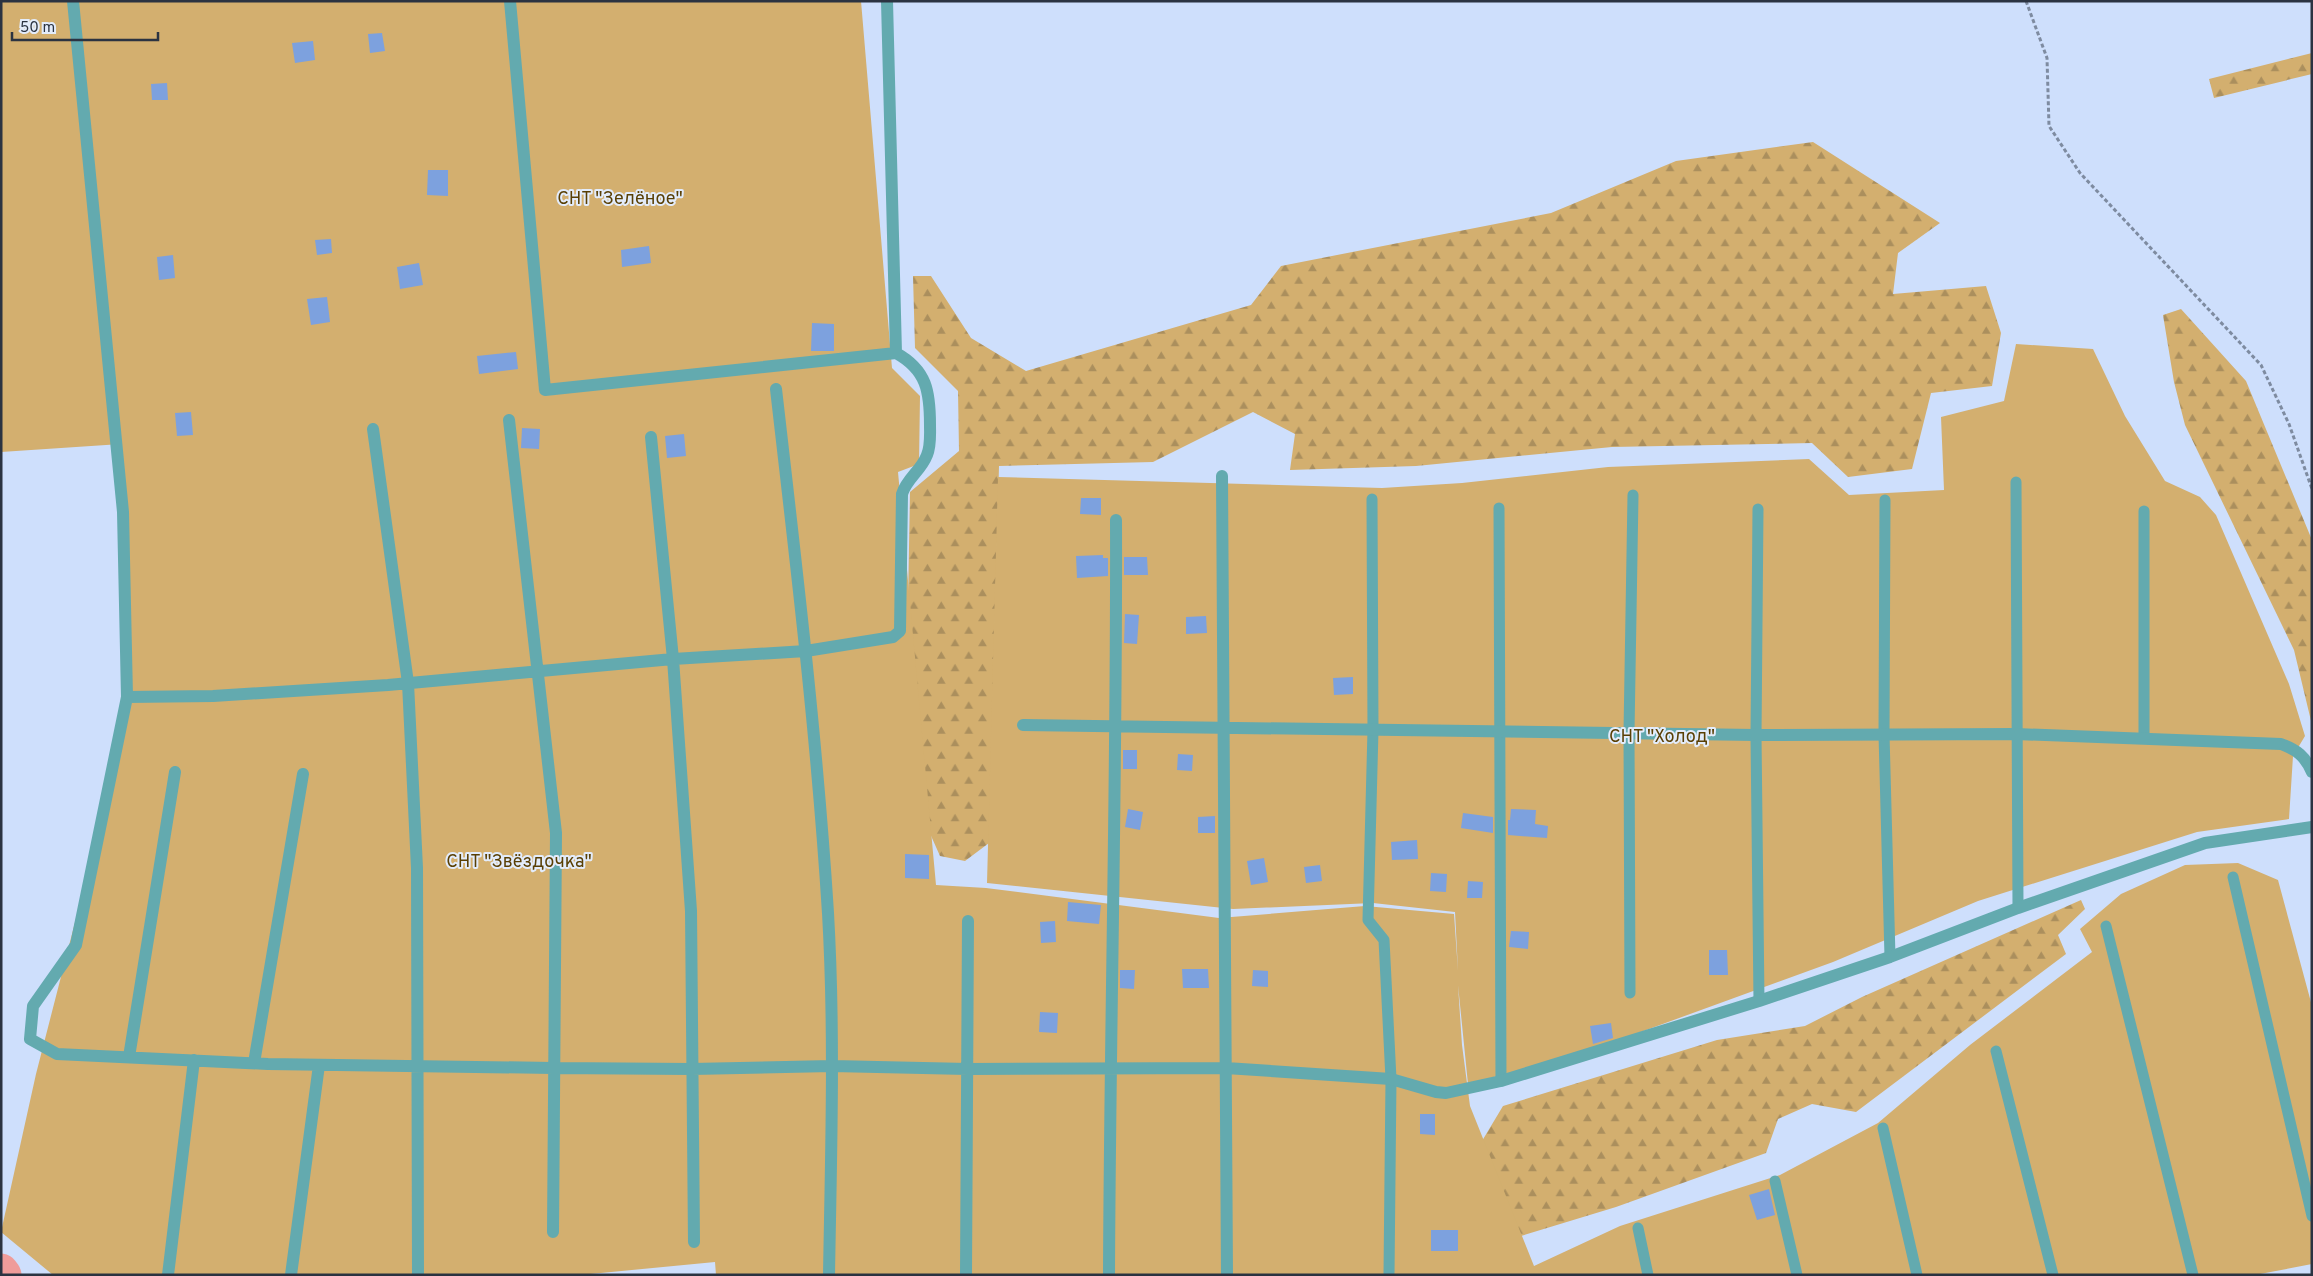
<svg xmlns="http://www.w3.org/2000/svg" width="2313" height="1276" font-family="Overpass,sans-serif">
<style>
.forest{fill:url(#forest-firs)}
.garden{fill:#d3af6f}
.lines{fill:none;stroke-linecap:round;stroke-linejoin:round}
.river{stroke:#ef9c9a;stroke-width:35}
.building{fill:#7da1de}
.path{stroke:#7e8ba0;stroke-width:3;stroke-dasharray:4 2.5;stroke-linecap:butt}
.service{stroke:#63aaaf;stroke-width:11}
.minor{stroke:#63aaaf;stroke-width:12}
.labels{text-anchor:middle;stroke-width:4;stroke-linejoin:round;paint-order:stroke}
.park-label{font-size:18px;fill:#593f04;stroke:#e3ecfb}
</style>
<defs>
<pattern id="forest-firs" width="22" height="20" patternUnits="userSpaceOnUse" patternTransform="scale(1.25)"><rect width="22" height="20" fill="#d3af6f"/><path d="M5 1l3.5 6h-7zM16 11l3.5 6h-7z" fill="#ab8f5d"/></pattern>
</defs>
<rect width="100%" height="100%" fill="#cedffc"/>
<!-- forest -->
<path class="forest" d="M2312,53v21l-98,24 -5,-19z
M1813,142l127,81 -42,30 -5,41 93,-8 15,47 -9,53 -61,7 -19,76 -64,8 -36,-34 -200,4 -196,19 -126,4 5,-36 -42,-22 -100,50 -154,4 -10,377 -24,18 -25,-5 -16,-36 -16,-217 2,-111 49,-41 -1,-60 -43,-43 -2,-72h18l40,62 55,33 225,-66 30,-39 270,-53 125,-52z
M2181,309l65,72 66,159v185l-18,-75 -109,-225 -11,-43 -11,-67z
M2081,900l4,9 -27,26 8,19 -210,158 -44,-8 -34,15 -12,34 -150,54 -95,29 -39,-95 21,-35 214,-66 88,-14 57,-29z"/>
<!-- garden -->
<path class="garden" d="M1,1h860l31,367 28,28 -1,68 -21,8 38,413 50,3 233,30 146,-12 89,8 4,57 -3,-59 -82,-9 -140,6 -246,-26 11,-406 384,11 80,-5 146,-16 201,-8 40,36 95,-5 -3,-73 63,-16 12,-57 77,5 32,67 40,65 35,16 16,18 73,169 16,52 -12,20 -4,63 -92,13 -219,69 -145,61 -250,91 -115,31 -10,-99 4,60 8,61 64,160 86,-40 160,-51 98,-52 92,-78 122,-93 -12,-23 41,-35 64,-29 53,-2 40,17 34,126v258l-57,11h-1539l-1,-13 -135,13h-527l-52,-43 35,-158 91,-354 -6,-276 -120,8z"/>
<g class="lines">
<!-- river -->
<path class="river" d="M1,1271l3,4"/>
</g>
<!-- building -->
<path class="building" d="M382,33l3,18 -15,2 -2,-19z
M313,41l2,19 -20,3 -3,-20z
M167,83l1,17h-16l-1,-16z
M428,170h20v26l-21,-1z
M331,239l1,14 -15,2 -2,-15z
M649,246l2,17 -29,4 -1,-17z
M173,255l2,23 -16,2 -2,-23z
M419,263l4,22 -23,4 -3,-22z
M327,297l3,25 -19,3 -4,-26z
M812,323l22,1v27h-23z
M516,352l2,17 -39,5 -2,-18z
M191,412l2,23 -16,1 -2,-23z
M522,428l18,1 -1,20 -18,-1z
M684,434l2,22 -19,2 -2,-22z
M1081,498h20v17l-21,-1z
M1103,555v3h5v18l-31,2 -1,-22z
M1124,557h23l1,18h-24z
M1125,614l14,1 -2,29 -13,-1z
M1206,616l1,17 -21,1v-17z
M1353,677v17l-19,1 -1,-17z
M1123,750h14v19h-14z
M1178,754l15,1 -1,16 -15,-1z
M1128,809l15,3 -3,18 -15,-3z
M1511,809l25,1 -1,14 13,2 -1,12 -39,-3v-15h2z
M1463,813l30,4v16l-32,-5z
M1215,816v17h-17v-16z
M1417,840l1,19 -26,1 -1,-18z
M905,854l24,1v24l-24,-1z
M1264,858l4,24 -17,3 -4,-24z
M1320,865l2,16 -16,2 -2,-16z
M1431,873l16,1 -1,18 -16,-1z
M1468,881l15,1 -1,16h-15z
M1068,902l33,3 -2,19 -32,-3z
M1055,921l1,21 -15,1 -1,-21z
M1511,931l18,1 -1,17 -19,-2z
M1709,950h18l1,25h-19z
M1182,969h26l1,19h-26z
M1120,970h15l-1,19 -14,-1z
M1253,970l15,1v16l-16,-1z
M1040,1012l18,1 -1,20 -18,-1z
M1611,1023l2,15 -20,6 -3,-18z
M1420,1114h15v21l-15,-1z
M1769,1189l6,26 -18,5 -8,-25z
M1431,1230h27v21h-27z"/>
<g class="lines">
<!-- path -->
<path class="path" d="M2026,1l21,57 2,68 31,47 181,192 28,59 23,65"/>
<!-- service -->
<path class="service" d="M2016,482l2,426
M1372,499l1,231 -5,190 16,20 7,139 -2,196
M1885,500l-1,234 6,223
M1499,508l2,573
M1758,509l-2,226 3,266
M2144,737v-226
M2233,877l79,339
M2106,926l87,349
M1630,993l-1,-261 4,-237
M1996,1051l57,224
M1883,1128l34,147
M1775,1181l22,94
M1638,1228l10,47"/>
<!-- minor -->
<path class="minor" d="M73,1l50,511 4,185 -51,248 -43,61 -3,33 27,15 211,10 285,4 139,1 140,-3 136,3 258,-1 165,11 45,13 10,1 55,-12 258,-80 131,-44 128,-49 187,-65 107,-16
M510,1l35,389 351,-37
M776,389c20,174 41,349 52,524 7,121 3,241 1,362
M509,420l47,413 -3,399
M373,429l35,254 9,185 1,407
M651,437l22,222 18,252 3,331
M1222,476l5,799
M127,697l86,-1 175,-11 285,-26 133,-8 87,-14 7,-6 2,-137c5,-16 19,-23 25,-39 4,-9 3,-21 3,-30 0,-33 -3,-55 -34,-72l-9,-352
M1023,725l733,10 260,-1 265,10c16,6 24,12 31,28
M129,1057l46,-285
M254,1063l49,-289
M168,1275l26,-215
M291,1275l28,-210
M966,1275l2,-354
M1109,1275c1,-252 8,-503 7,-755"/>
</g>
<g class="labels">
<!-- park labels -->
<g class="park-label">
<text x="620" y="204">СНТ "Зелёное"</text>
<text x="1662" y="742">СНТ "Холод"</text>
<text x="519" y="867">СНТ "Звёздочка"</text>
</g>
</g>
<!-- border -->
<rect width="2313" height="1276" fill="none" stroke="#2b3341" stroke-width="5"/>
<!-- scale -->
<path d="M12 32v8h146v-8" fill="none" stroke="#2b3341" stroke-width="2.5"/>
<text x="20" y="32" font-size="15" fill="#2b3341" stroke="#e3ecfb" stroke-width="4" paint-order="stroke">50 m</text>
</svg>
